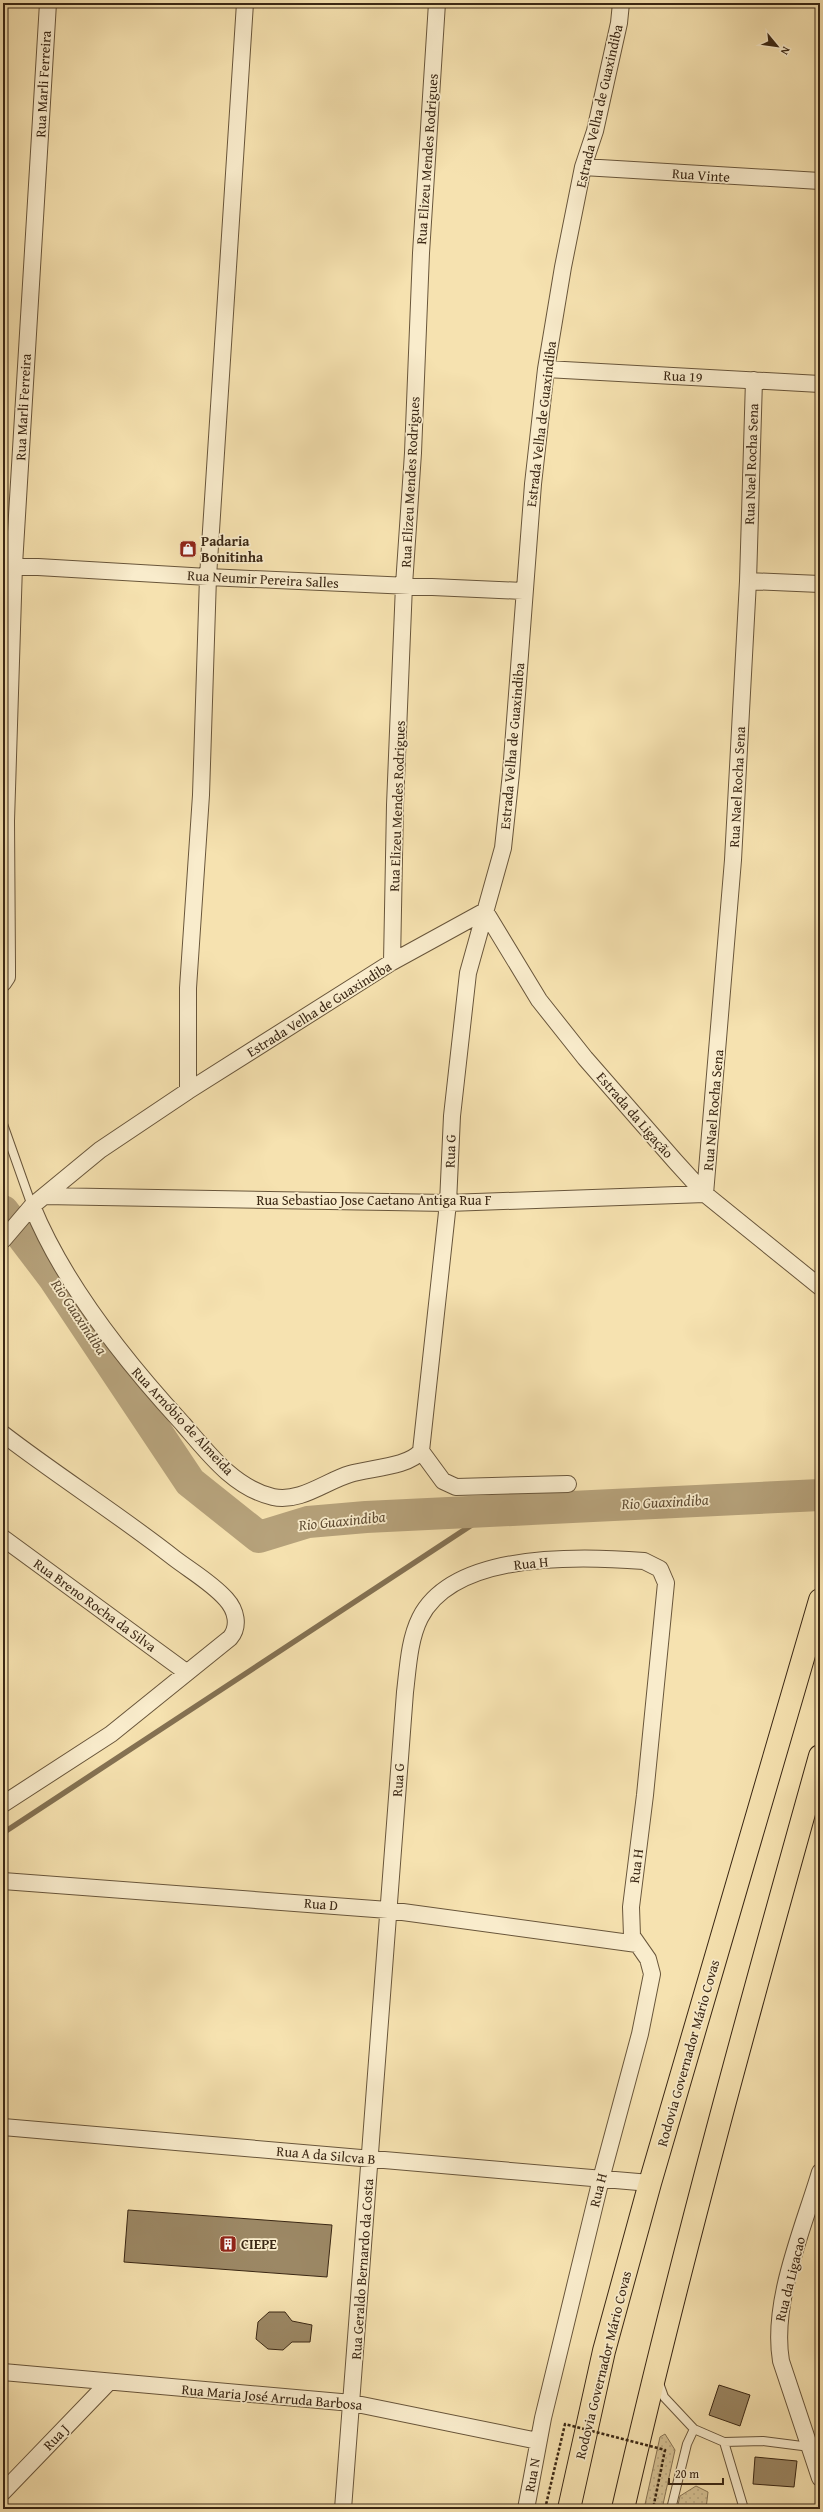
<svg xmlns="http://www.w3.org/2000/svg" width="823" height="2512" font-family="'Gentium Book Plus',serif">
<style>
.grass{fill:url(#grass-dots);stroke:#887454}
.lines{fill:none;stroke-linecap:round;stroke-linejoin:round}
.stream{stroke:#847152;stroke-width:5.5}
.river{stroke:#b6a27b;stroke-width:32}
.building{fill:#9c8865;stroke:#3a2714}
.lane-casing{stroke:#69563b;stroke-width:10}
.street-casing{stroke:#69563b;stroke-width:18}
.highway-casing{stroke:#3a2714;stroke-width:24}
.lane{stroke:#f9eccc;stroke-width:8}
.street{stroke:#f9eccc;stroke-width:16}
.highway{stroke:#f6e2b0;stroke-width:22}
.path-bridge{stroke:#3a2714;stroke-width:2.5;stroke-dasharray:3 2;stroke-linecap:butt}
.labels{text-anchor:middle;stroke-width:3.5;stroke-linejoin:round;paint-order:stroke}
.street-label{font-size:14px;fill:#3a2714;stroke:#f9eccc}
.poi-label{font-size:14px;font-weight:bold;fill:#3a2714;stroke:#f9eccc;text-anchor:start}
.water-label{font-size:15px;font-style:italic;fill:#5f4c33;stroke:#f9eccc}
</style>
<defs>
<pattern id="grass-dots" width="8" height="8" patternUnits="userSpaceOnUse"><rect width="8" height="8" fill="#d6c295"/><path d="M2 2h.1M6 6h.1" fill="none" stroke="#b8a780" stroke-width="1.8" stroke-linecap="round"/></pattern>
</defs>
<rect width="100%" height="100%" fill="#f6e2b0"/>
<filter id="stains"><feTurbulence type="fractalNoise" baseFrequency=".005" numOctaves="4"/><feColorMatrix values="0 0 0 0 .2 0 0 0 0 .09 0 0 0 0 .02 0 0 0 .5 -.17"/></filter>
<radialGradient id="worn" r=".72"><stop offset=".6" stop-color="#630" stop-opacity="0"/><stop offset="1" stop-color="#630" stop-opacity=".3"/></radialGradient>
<!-- grass -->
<path class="grass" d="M665,2434l10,16 -13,59h-18l16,-72z
M696,2486l12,6 -2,17h-29l3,-13z"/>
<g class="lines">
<!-- stream -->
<path class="stream" d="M3,1833l490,-322"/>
<!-- river -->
<path class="river" d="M3,1211l51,67 136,204 69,55 49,-15 58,-5 454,-22"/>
</g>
<!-- building -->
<path class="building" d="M128,2210l204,15 -5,52 -203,-15z
M269,2312h16l7,9 20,4 -2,17h-18l-9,8 -15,-1 -12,-10 2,-17z
M719,2385l31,10 -10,31 -31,-11z
M755,2457l42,4 -3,26 -41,-3z"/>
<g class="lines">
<defs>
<path id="lane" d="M3,1124l29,82
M659,2383l5,14 30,32 30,13 20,67
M724,2442l39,-1 47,6
M671,2509l16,-65 7,-15"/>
<path id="street" d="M583,167l237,14
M546,369l274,15
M4,565l204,12 315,14
M748,581l72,3
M485,911l54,89 46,58 90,103 30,33 115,93
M392,962l3,-157 9,-220 9,-132 8,-200 16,-250
M3,983l4,-6v-11l-1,-145 8,-256 34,-562
M188,1091v-103l13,-193 7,-218 37,-574
M705,1194l28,-334 15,-279 6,-201
M44,1196l404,7 257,-9
M32,1206c32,79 94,156 151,218 25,29 51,64 90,73 27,6 53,-16 77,-23 19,-6 59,-7 71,-23l27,-248 4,-87 16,-143 35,-125 8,-75 22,-289 13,-115 17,-102 20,-100 12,-36 24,-108 2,-20
M3,1240l29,-34 68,-56 88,-59 204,-129 93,-51
M3,1434c56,43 115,80 171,124 17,13 38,25 52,41 10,11 14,27 4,39l-119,96 -108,70
M421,1451l22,30 13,6 112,-3
M3,1538l183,134
M3,1881l385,29 249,34
M3,2127l647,56
M820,2172c-17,57 -49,130 -39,189l39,117
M3,2372l349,31 186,38
M3,2492l106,-110
M343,2509l62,-817c3,-24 4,-52 15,-74 34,-67 161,-62 224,-57l16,8 6,14 -21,212 -14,112 1,29 16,23 4,15 -12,60 -39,145 -58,239 -17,91"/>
<path id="highway" d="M569,2509l35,-158 46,-168 170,-583
M623,2509c58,-253 127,-503 197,-753"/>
</defs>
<!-- lane casing -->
<use href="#lane" class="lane-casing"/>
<!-- street casing -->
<use href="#street" class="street-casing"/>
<!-- highway casing -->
<use href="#highway" class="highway-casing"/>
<!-- lane -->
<use href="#lane" class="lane"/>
<!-- street -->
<use href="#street" class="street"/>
<!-- highway -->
<use href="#highway" class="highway"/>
<!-- path-bridge -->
<path class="path-bridge" d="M545,2509l20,-85 100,26 -12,59"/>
</g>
<!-- icons -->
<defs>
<symbol id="shop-square" viewBox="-11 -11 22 22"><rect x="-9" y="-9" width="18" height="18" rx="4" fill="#8f2418" stroke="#f9eccc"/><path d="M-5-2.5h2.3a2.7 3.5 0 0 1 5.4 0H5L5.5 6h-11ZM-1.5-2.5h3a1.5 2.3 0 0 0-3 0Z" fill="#fff"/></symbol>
<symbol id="building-square" viewBox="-11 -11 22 22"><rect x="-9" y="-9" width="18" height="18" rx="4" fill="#8f2418" stroke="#f9eccc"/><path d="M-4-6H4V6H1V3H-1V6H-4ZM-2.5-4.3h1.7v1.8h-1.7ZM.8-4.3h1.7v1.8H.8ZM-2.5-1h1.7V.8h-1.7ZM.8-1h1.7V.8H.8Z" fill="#fff"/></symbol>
</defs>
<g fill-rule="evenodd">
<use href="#shop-square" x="178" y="539" width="20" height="20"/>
<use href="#building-square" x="218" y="2234" width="20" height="20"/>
</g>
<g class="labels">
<!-- street labels -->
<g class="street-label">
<text transform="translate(43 84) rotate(-87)" y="5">Rua Marli Ferreira</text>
<text transform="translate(599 106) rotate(-77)" y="5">Estrada Velha de Guaxindiba</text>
<text transform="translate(427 159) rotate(-86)" y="5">Rua Elizeu Mendes Rodrigues</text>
<text transform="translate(701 175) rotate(4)" y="5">Rua Vinte</text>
<text transform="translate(683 376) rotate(3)" y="5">Rua 19</text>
<text transform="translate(23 407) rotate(-87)" y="5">Rua Marli Ferreira</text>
<text transform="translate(541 424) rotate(-83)" y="5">Estrada Velha de Guaxindiba</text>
<text transform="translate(751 464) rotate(-88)" y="5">Rua Nael Rocha Sena</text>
<text transform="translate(410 482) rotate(-87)" y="5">Rua Elizeu Mendes Rodrigues</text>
<text transform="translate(263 579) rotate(3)" y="5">Rua Neumir Pereira Salles</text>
<text transform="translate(512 746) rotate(-85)" y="5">Estrada Velha de Guaxindiba</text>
<text transform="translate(737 787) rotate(-87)" y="5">Rua Nael Rocha Sena</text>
<text transform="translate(397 806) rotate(-88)" y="5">Rua Elizeu Mendes Rodrigues</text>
<text transform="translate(319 1009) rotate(-32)" y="5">Estrada Velha de Guaxindiba</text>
<text transform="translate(713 1110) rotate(-85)" y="5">Rua Nael Rocha Sena</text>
<text transform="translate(635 1115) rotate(49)" y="5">Estrada da Ligação</text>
<text transform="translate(450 1151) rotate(-88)" y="5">Rua G</text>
<text x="374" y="1205">Rua Sebastiao Jose Caetano Antiga Rua F</text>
<text transform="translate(183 1421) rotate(47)" y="5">Rua Arnóbio de Almeida</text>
<text transform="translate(531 1563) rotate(-6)" y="5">Rua H</text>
<text transform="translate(95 1605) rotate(36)" y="5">Rua Breno Rocha da Silva</text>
<text transform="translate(398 1780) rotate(-86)" y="5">Rua G</text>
<text transform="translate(636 1866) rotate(-83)" y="5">Rua H</text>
<text transform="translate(321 1904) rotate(5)" y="5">Rua D</text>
<text transform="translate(688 2053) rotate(-74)" y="5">Rodovia Governador Mário Covas</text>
<text transform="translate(326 2155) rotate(5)" y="5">Rua A da Silcva B</text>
<text transform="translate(598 2190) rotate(-76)" y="5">Rua H</text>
<text transform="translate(362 2269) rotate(-86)" y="5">Rua Geraldo Bernardo da Costa</text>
<text transform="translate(790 2279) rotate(-76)" y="5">Rua da Ligacao</text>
<text transform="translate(603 2365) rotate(-76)" y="5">Rodovia Governador Mário Covas</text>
<text transform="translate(272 2397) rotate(5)" y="5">Rua Maria José Arruda Barbosa</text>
<text transform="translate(56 2437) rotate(-46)" y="5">Rua J</text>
<text transform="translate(532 2475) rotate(-80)" y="5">Rua N</text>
</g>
<!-- poi labels -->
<g class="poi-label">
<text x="201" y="546">Padaria<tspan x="201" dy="16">Bonitinha</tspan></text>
<text x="241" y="2249">CIEPE</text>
</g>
<!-- water labels -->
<g class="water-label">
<text transform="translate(79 1317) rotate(56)" y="5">Rio Guaxindiba</text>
<text transform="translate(665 1502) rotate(-3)" y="5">Rio Guaxindiba</text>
<text transform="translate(342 1521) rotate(-6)" y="5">Rio Guaxindiba</text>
</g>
</g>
<!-- margin -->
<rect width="823" height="2512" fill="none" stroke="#f6e2b0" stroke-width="16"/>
<rect x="4" y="4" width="815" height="2504" fill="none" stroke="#3a2714" stroke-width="2"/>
<rect x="8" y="8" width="807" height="2496" fill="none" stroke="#3a2714"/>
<!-- north arrow -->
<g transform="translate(777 46) rotate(119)" stroke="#f9eccc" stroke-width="3" paint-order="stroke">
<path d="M0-3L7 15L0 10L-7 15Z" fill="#3a2714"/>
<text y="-6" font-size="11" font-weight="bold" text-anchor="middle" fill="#3a2714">N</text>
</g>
<!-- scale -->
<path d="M669 2478v6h54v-6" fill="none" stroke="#3a2714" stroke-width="2"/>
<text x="675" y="2478" font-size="12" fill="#3a2714" stroke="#f9eccc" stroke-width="3" paint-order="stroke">20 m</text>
<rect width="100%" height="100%" filter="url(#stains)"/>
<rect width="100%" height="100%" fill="url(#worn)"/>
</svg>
